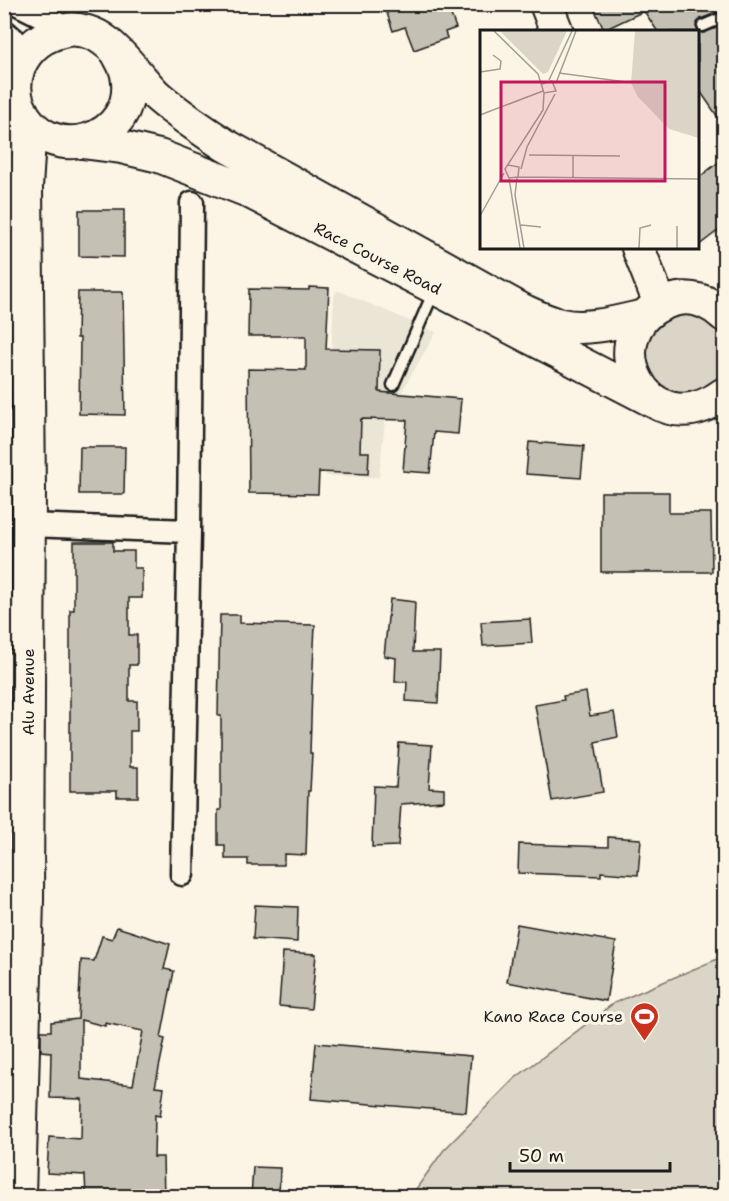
<svg xmlns="http://www.w3.org/2000/svg" width="729" height="1201" font-family="'Shantell Sans',sans-serif">
<style>
.built{fill:#ebe5d6}
.green{fill:#dbd5c8;stroke:#7c7872;stroke-width:1.5}
.building{fill:#c4c0b3;stroke:#1c1c1c;stroke-width:1.5;fill-rule:evenodd}
.lines{fill:none;stroke-linecap:round;stroke-linejoin:round}
.lane-casing{stroke:#1c1c1c;stroke-width:15}
.street-casing{stroke:#1c1c1c;stroke-width:27}
.secondary-casing{stroke:#1c1c1c;stroke-width:36}
.lane{stroke:#fcf5e5;stroke-width:10}
.street{stroke:#fcf5e5;stroke-width:22}
.secondary{stroke:#fcf5e5;stroke-width:32}
.labels{text-anchor:middle;stroke-width:6;stroke-linejoin:round;paint-order:stroke}
.street-label{font-size:16px;fill:#1c1c1c;stroke:#fcf5e5}
.poi-label{font-size:16px;fill:#1c1c1c;stroke:#fcf5e5;text-anchor:end}
.inset-road{fill:none;stroke:#a29e95;stroke-width:1.5}
.view{fill:#c2185b;fill-opacity:0.15;stroke:#c2185b;stroke-width:3}
.inset-edge{fill:none;stroke:#1c1c1c;stroke-width:3}
</style>
<rect width="100%" height="100%" fill="#fcf5e5"/>
<filter id="ink" filterUnits="userSpaceOnUse"><feTurbulence type="fractalNoise" baseFrequency=".0167" numOctaves="2"/><feDisplacementMap in="SourceGraphic" scale="12" xChannelSelector="R" yChannelSelector="G"/><feConvolveMatrix kernelMatrix="1 2 1 2 8 2 1 2 1" color-interpolation-filters="sRGB"/></filter>
<g filter="url(#ink)">
<!-- built -->
<path class="built" d="M337,290l99,42 -51,89 -6,56 -54,-1 9,-179z"/>
<!-- green -->
<path class="green" d="M680,311l21,3 17,12 6,14v29l-7,15 -38,14 -19,-8 -19,-36c8,-28 13,-33 39,-43z
M722,957l2,1v238h-313l32,-45 71,-72 100,-76z"/>
<!-- building -->
<path class="building" d="M384,4h63l9,24 -11,4 2,6 -33,12 -9,-23 -12,4z
M592,4h132v6l-24,9 -4,7 2,6 5,1 21,-8v101l-26,-38v-56h-40l-14,-21 -40,19z
M724,158v68l-26,20v-68z
M79,210h45v47l-45,-1z
M309,287l20,1 -3,61 54,1 -1,42 82,7 -3,35 -24,-2 -4,41 -27,-2 4,-51 -46,-1 -1,33h9l-1,22 -49,-2 -1,22 -69,-1 -1,-124 58,1v-34h-58l1,-47 60,1z
M78,292h45l2,123 -46,-1 1,-76h-3z
M529,442l55,4 -3,32 -55,-4z
M80,447h45l-1,47h-45z
M601,492h68v21h42l1,59h-111z
M74,542h39v9h21v17h8v30h-13v37h8v30h-8v36h8v30h-7v36h8v30h-21v-6h-47v-181h4z
M390,599l25,3 -2,50h27l-2,51 -32,-2 1,-19h-12l1,-24 -12,-2z
M220,615h20v8l75,2 -3,63 -2,65h2l-2,38h-2l-2,64 -22,-1v11h-36v-6h-23v-14h-7v-35h3v-94h-3z
M530,619l2,24 -49,3 -2,-24z
M586,692l4,24 24,-4 4,25 -23,5 8,50 -51,9 -17,-96 29,-5 -1,-4z
M399,743l33,2 -3,43 15,1v12l-43,3 -3,42 -26,1 2,-61 22,1z
M608,837l33,2 -3,36 -37,-3v4l-83,-3 1,-29 89,3z
M255,905l43,2 -1,35 -44,-3z
M517,924l99,18 -10,59 -99,-19z
M117,927l53,17 -6,25 10,2 -13,67 4,1 -10,48 9,1 -4,28 -5,-1 -1,42h9l1,40h-78l-1,-22 -38,-2 2,-36 32,2 1,-40 -32,-1 1,-46 -10,-1v-20h10v-9l27,-3 3,-59 13,1 8,-25 10,3zM81,1020l24,6v-3l38,8 -10,54 -52,-6z
M283,952l33,2 -5,55 -32,-3z
M316,1043l155,13 -5,56 -155,-13z
M253,1167l27,1 -1,29h-28z"/>
<g class="lines">
<defs>
<path id="lane" d="M703,26l21,-9
M393,385l41,-94"/>
<path id="street" d="M18,4l52,26
M4,31l23,20
M29,525l160,6
M182,874l7,-343 3,-328"/>
<path id="secondary" d="M546,4l11,28
M118,54c3,6 8,14 9,21 13,66 -81,96 -108,31 -5,-12 -5,-27 0,-39 9,-22 26,-33 48,-37 12,-2 28,3 38,11 19,14 33,36 50,53 21,19 46,35 70,51l297,165c13,6 25,12 39,15 26,6 57,-3 83,-9
M82,142l39,5 38,9 87,34 415,215
M638,248l22,56
M724,315c-15,-14 -34,-21 -54,-14 -81,27 -26,152 54,93
M19,1196l8,-296 2,-410 -3,-303 4,-62"/>
</defs>
<!-- lane casing -->
<use href="#lane" class="lane-casing"/>
<!-- street casing -->
<use href="#street" class="street-casing"/>
<!-- secondary casing -->
<use href="#secondary" class="secondary-casing"/>
<!-- lane -->
<use href="#lane" class="lane"/>
<!-- street -->
<use href="#street" class="street"/>
<!-- secondary -->
<use href="#secondary" class="secondary"/>
</g>
</g>
<!-- icons -->
<defs>
<symbol id="stadium-pin" viewBox="-11 -11 22 30"><path d="M0 17L-7.5 6A9.5 9.5 0 1 1 7.5 6Z" fill="#c8321e" stroke="#fcf5e5"/><path d="M0-5a6.5 5 0 1 0 0 10a6.5 5 0 1 0 0-10ZM-3.5-1.8h7v3.6h-7Z" fill="#fff"/></symbol>
</defs>
<g fill-rule="evenodd">
<use href="#stadium-pin" x="628" y="1000" width="33" height="45"/>
</g>
<g class="labels">
<!-- street labels -->
<g class="street-label">
<text transform="translate(378 258) rotate(27)" y="6">Race Course Road</text>
<text transform="translate(28 692) rotate(-90)" y="6">Alu Avenue</text>
</g>
<!-- poi labels -->
<g class="poi-label">
<text x="623" y="1022">Kano Race Course</text>
</g>
</g>
<!-- overview -->
<g transform="translate(480 30)">
<rect width="219" height="219" fill="#fcf5e5"/>
<path d="M20,1h67l-19,41 -5,2zM155,1h64v107l-30,-9 -31,-32 -7,-14z" fill="#dbd5c8"/>
<path class="inset-road" d="M14,1l44,43 6,19 12,-2 -4,-10 -10,3M0,42l20,-3 1,-8 -8,-6M79,43l67,9M69,50l23,-49M76,53l20,-52M0,85l63,-24M49,125l91,1M28,135l11,2 -1,10 -9,1 -4,-9 38,-59 1,-17M41,139l6,-22 28,-53M38,147l181,2M93,147v-22M29,148l11,70M37,148l-2,17 9,53M0,186l24,-43M41,195l20,2M197,196v22M159,218l1,-20 11,-3"/>
<path class="view" d="M21,52h164v99h-164z"/>
<rect width="219" height="219" class="inset-edge"/>
</g>
<!-- margin -->
<rect width="729" height="1201" fill="none" stroke="#fcf5e5" stroke-width="24"/>
<rect x="12" y="12" width="705" height="1177" fill="none" stroke="#1c1c1c" stroke-width="2" filter="url(#ink)"/>
<!-- scale -->
<path d="M510 1162v9h160v-9" fill="none" stroke="#1c1c1c" stroke-width="3"/>
<text x="519" y="1162" font-size="18" fill="#1c1c1c" stroke="#fcf5e5" stroke-width="4.5" paint-order="stroke">50 m</text>
</svg>
